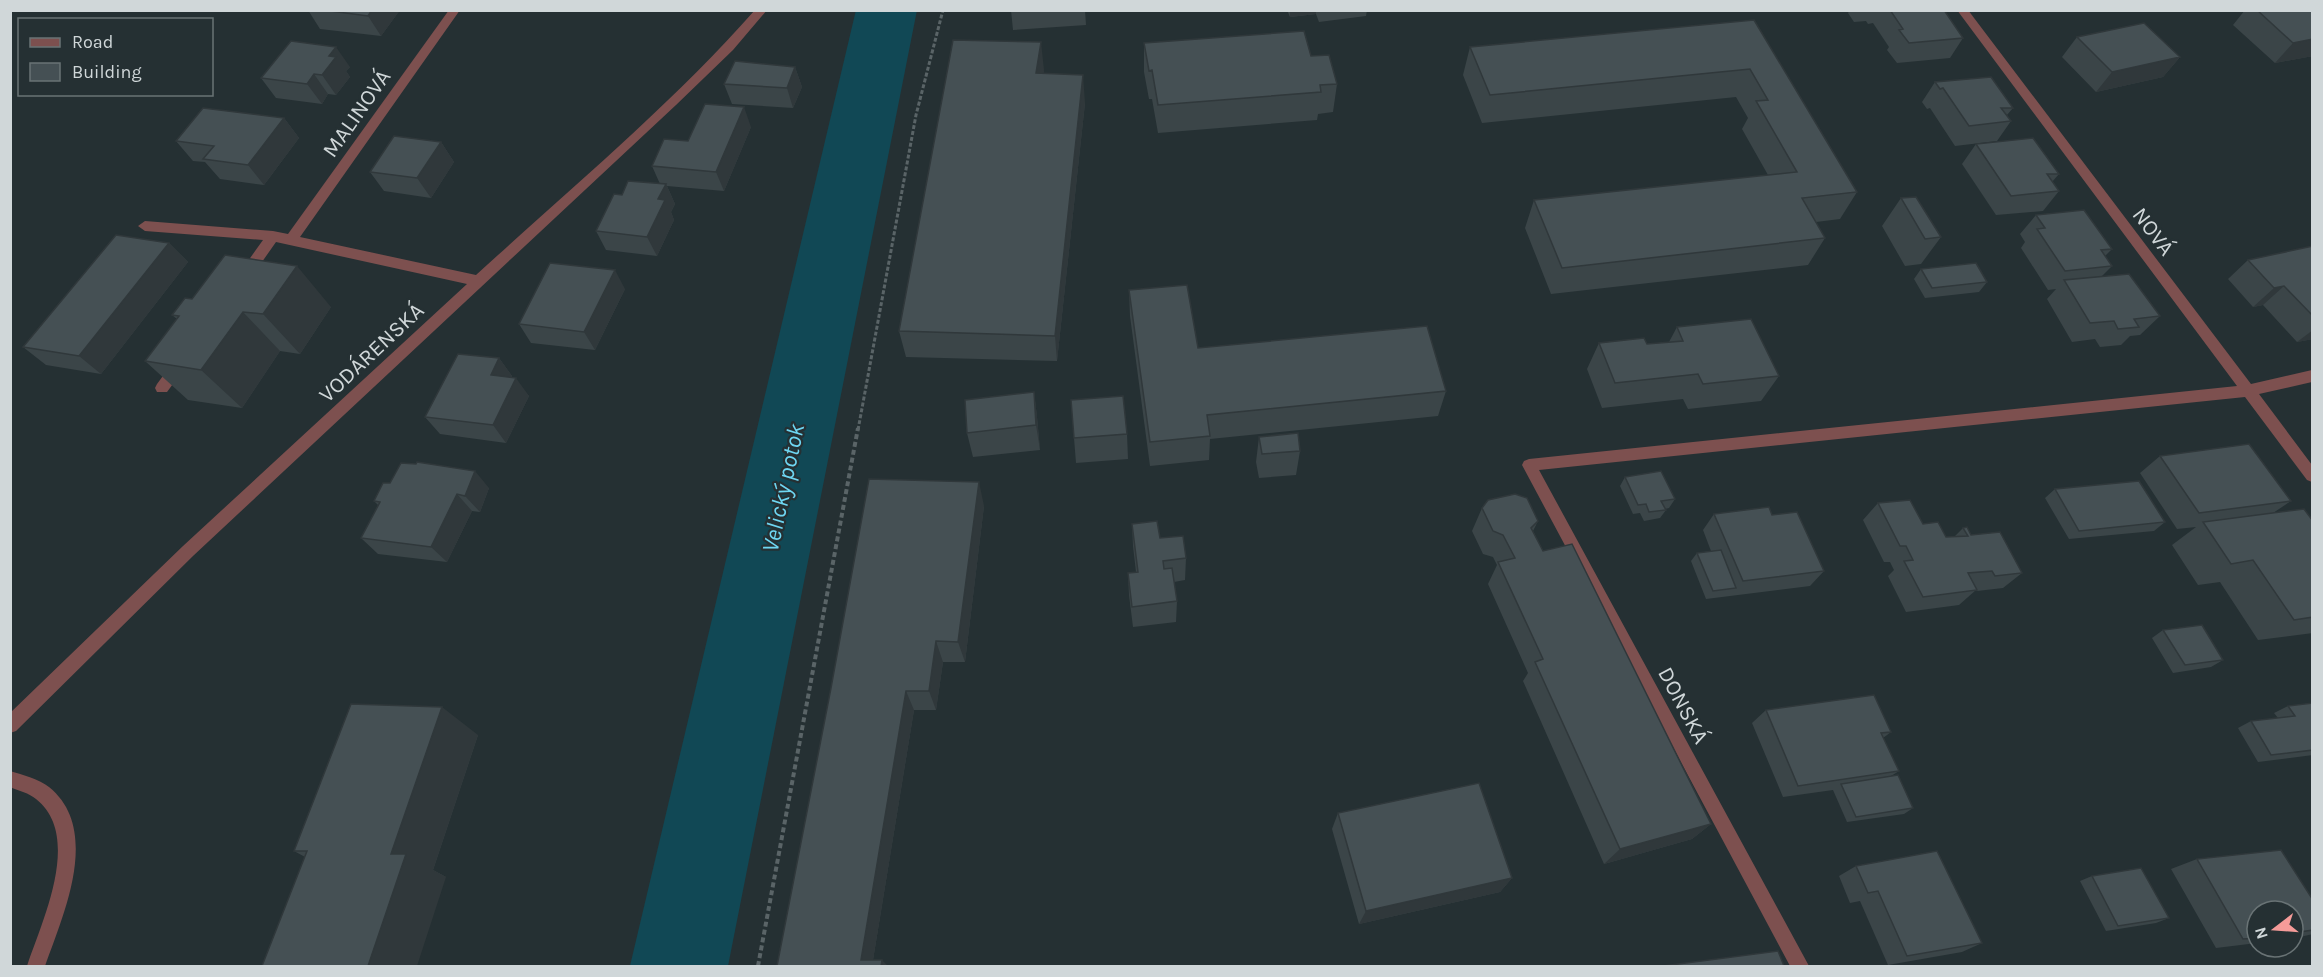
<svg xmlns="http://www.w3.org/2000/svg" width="2323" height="977" font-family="Karla,sans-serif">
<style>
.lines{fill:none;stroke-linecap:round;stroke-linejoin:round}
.river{fill:#114855;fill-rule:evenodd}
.path-far1{stroke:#5a6467;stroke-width:3;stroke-dasharray:4 2;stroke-linecap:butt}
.path{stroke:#5a6467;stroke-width:4;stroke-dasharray:5 3;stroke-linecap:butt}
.minor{fill:#7d504f;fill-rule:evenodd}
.wall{fill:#3b4548}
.shaded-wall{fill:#30383b}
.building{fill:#455054;stroke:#30383b;stroke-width:1.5}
.labels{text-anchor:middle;stroke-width:4.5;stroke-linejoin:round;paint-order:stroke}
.street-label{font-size:22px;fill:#d0d7d9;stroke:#253033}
.water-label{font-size:24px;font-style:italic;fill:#6ed6f2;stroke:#253033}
</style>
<rect width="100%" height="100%" fill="#253033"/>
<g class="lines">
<!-- river -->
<path class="river" d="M856,10h61l-189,956h-98z"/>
<!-- path-far1 -->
<path class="path-far1" d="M858,430l58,-315 27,-105"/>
<!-- path -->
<path class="path" d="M758,966l100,-538"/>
<!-- minor -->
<path class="minor" d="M449,10h11l-160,227 176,38c94,-86 194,-169 279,-265h12l-34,40 -57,55 -483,451 -177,175 -6,2v-20l173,-167 284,-262 -191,-42 -26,37 -5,1 -7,-5 25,-35 -118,-9 -7,-5 7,-5 128,10 15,3z
M1957,10h11l283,374 61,-14v12l-53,12 53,71v17l-5,-2 -62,-83 -706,73 270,496h-19l-268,-501 2,-4 5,-2 708,-73z
M179,359l5,2 2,4 -2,4 -17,23h-10l-2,-4 2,-4 17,-23z
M10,771c13,4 29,8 39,16 53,43 14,128 -4,179h-18c15,-45 56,-130 9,-167 -7,-6 -17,-8 -26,-12z"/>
</g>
<!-- wall -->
<path class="wall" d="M308,10h92l-19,26 -61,-7z
M1011,10h74l1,15 -73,5z
M1287,10h80l-1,6 -47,6 -3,-8 -26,3z
M1850,10h94l19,28 -13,20 -53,5 -10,-13 2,-3 -16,-24 -5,1 -2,-3 -12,1 -6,-9z
M2245,10h68v46l-38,7 -42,-38z
M1754,20l103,172 -17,27 -24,3 9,16 -17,27 -257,29 -26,-66 9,-28 234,-25 -26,-46 6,-11 -12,-21 -254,26 -19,-48 7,-28z
M2077,37l103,20 -17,20 -67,15 -34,-35z
M1144,43l167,13 26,28 -4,28 -15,2 -1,6 -159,13 -6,-34h-3l-5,-27z
M350,67l-4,4 4,6 -14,18 -8,-1 -6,10 -46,-6 -15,-20z
M795,67l7,20 -9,21 -61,-4 -8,-20z
M1044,70l-1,4 42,29 -28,258 -151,-4 -7,-26z
M1935,82l78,26 -6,7 4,6 -14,20 -42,5 -25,-38 -3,1 -5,-7z
M284,118l15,20 -35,47 -44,-6 -15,-17 -12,-1 -17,-20z
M751,127l-27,64 -57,-5 8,18 -4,8 3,8 -17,36 -51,-6 -10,-19 26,-36 38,-11 -8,-18 36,-25z
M441,142l13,20 -23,36 -47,-7 -14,-19z
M1976,144l83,30 -7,8 7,9 -16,20 -47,4 -34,-51z
M1901,198l40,39 -20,27 -16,2 -23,-40z
M2036,215l76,34 -7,7 7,10 -10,10 58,40 -20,19 -10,1 -9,9 -21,2 -5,-8 -23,3 -25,-43 9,-10 -8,1 -27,-42 4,-6 -5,-8z
M169,243l19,19 -87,112 -55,-9 -23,-18z
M2313,246v93l-16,3 -34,-37 -10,2 -25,-28 20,-19z
M1921,269l66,13 -8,10 -54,6 -11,-19z
M625,289l-30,61 -64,-7 -12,-19z
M1129,290l69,58 248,43 -8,25 -228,23 -1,21 -59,6 -20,-150z
M192,299l139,8 -31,47 -20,-3 -38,57 -54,-8 -43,-39 32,-42 -5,-4z
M1677,327l102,49 -18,25 -73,8 -5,-10 -81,9 -15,-39 12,-26 48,1 22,-2z
M499,358l13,18v1l17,19 -23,47 -66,-9 -15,-17z
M1034,392l3,25 3,33 -67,7 -6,-24z
M1127,434l1,25 -52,4 -2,-25z
M1259,437l41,14 -4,24 -37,3 -3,-16z
M2160,456l131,45 -18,12 40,8v112l-55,7 -38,-58 -22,3 -26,-40 24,-18 -19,2 -37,-56z
M1625,477l50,22 -6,9 -4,1 1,1 -6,8 -16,3 -4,-8 -7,1 -13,-28z
M390,483l99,5 -9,24 -8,-1 -25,51 -69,-8 -17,-16 17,-33 -4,-4z
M2055,489l110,33 -11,9 -85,8 -24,-41z
M1878,503l45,21 23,13h8l9,-9 8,7 51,38 -19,15 -26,3 -1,-1 -17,15 -53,7 -18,-36 6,-6 -4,-8h-6l-21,-42z
M984,506l-19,156h-22l-7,48h-22l-41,250 -96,6 54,-278z
M1482,508l56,13 -5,10 10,20 168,273 -19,15 -88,25 -81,-183 5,-8 -40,-89 9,-19 -4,-8 -10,-3 -11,-23z
M1714,514l58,1 52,56 -14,15 -104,13 -15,-38 6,-8 14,-2 -8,-21z
M1132,524l28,14 26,20 -1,22 -11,2 3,19 -1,21 -43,5 -4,-32 -1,-22 8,-1 -3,-26z
M2163,630l60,30 -12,7 -38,6 -21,-35z
M2313,703v52l-55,7 -20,-34 13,-7 27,-3 -4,-5 14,-7z
M1766,710l125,22 -8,6 16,33 -8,5 22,32 -9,6 -57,8 -14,-32 -50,7 -31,-74z
M478,735l-45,135 13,7 -141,-20 -11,-6z
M1338,813l174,65 -12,14 -141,32 -27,-95z
M2197,859l116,41v34l-13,3 -7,1v-27h-36v32l-41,5 -45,-79z
M1856,866l126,77 -20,9 -74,13 -28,-64 -10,2 -11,-27z
M2092,876l77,42 -13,5 -50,8 -26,-50z"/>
<!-- shaded-wall -->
<path class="shaded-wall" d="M372,10h28l-19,26 -13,-20z
M1290,10h26v4l-26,3z
M2313,39v17l-38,7 18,-20z
M1041,42l3,28 -5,32 -3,-29z
M336,47l14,20 -4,4 4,6 -14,18 -14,-20 7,-19z
M2180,57l-17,20 -67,15 16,-20z
M795,67l7,20 -9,21 -6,-20z
M314,74l14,20 -6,10 -15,-20z
M1083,75l2,28 -28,258 -2,-25z
M744,107l7,20 -27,64 -8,-19z
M284,118l15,20 -35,47 -16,-20z
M441,142l13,20 -23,36 -14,-20z
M666,184l9,20 -4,8 3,8 -17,36 -10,-19 11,-38z
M169,243l19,19 -87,112 -22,-18z
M297,266l34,41 -31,47 -37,-40z
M615,270l10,19 -30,61 -11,-18z
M2284,286l-21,19 -10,2 21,-19z
M243,312l37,39 -38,57 -41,-38z
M2313,330v9l-16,3z
M499,358l13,18 -8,17 -13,-18z
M516,378l13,18 -23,47 -13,-18z
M1034,392l3,25 3,33 -4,-25z
M475,471l14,17 -9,24 -15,-16z
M979,482l5,24 -19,156 -7,-20z
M457,494l15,17 -25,51 -16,-15z
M936,641l7,21 -7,48 -7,-19z
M906,691l8,19 -42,256 -11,-6z
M442,707l36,28 -45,135 13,7 -29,89h-49l23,-112z
M1711,824l-19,15 -88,25 16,-15z
M1512,878l-12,14 -141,32 7,-13z
M882,960l6,6h-7z"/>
<!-- building -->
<path class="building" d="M323,10h49l-4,6z
M1890,10h54l19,28 -54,5 -10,-13 4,-1z
M2257,10h56v29l-20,4z
M1754,20l103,172 -55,6 23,40 -263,30 -28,-68 263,-28 -41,-71 12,-1 -18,-31 -260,26 -20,-48z
M2144,23l36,34 -68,15 -35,-35z
M1304,31l7,25 18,-1 8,29 -17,1 1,7 -163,13 -6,-35 -3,1 -5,-28z
M953,40l88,2 -5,31 47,2 -28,261 -156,-5z
M291,41l45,6 -7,9 7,1 -14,18 -8,-1 -7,10 -46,-6z
M735,61l60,6 -8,21 -63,-4z
M1991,77l22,31h-12l10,13 -42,5 -26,-38 -3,1 -5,-7z
M705,104l39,3 -28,65 -64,-6 12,-27 24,2z
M203,108l81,10 -36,47 -45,-6 11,-13 -38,-5z
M394,136l47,6 -24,36 -47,-6z
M2033,138l26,36h-12l12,17 -48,5 -35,-52z
M628,181l38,3 -8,15 7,1 -18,37 -51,-6 18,-37 8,1z
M1916,197l25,40 -16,2 -24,-41z
M2084,210l28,39 -11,1 11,16 -47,5 -28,-42 8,-1 -9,-13z
M116,235l53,8 -90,113 -56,-9z
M2313,246v70l-29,-30 -10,2 -26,-28z
M225,255l72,11 -34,48 -20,-2 -42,58 -56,-9 34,-45 -7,-1 13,-17 7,1z
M550,263l65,7 -31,62 -65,-8z
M1976,263l11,19 -55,6 -11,-19z
M2129,274l31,42 -26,3 5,8 -21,2 -4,-8 -24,2 -26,-43z
M1187,285l11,63 229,-22 19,65 -239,24 3,21 -60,6 -21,-152z
M1751,319l28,57 -76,8 -5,-10 -83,9 -16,-40 45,-5 3,6 36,-3 -6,-14z
M458,354l41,4 -8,17 25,3 -23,47 -68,-8z
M1034,392l2,33 -69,8 -2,-33z
M1123,396l4,38 -53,4 -3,-38z
M1298,433l2,18 -38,3 -3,-17z
M2249,444l42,57 -92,12 -39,-57z
M417,462l58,9 -10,25 -8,-2 -26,53 -70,-9 19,-36 -6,-1 9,-18h7l11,-20 15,1z
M1661,471l14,28 -14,2 5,9 -17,2 -3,-8 -8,1 -13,-28z
M869,479l110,3 -21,160 -22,-1 -7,50h-23l-45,269h21l-1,6h-104l54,-278z
M2139,481l26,41 -86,9 -24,-42z
M1515,494l12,4 11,23 -7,7 12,23 29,-7 139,280 -91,25 -85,-187 8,-3 -45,-97 17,-4 -12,-23 -10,-4 -11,-23 6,-8z
M1910,500l13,24 15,-2 8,15 22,-1 -5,-8 4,-1 4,8 29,-3 22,41 -27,3 -3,-5 -24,2 9,17 -54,7 -19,-36 9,-1 -7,-14h-6l-22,-43z
M1769,507l3,8 25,-3 27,59 -81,10 -29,-67z
M2304,509l9,12v96l-19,3 -41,-60 -22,4 -28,-42z
M1157,521l3,17 23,-2 3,22 -23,3 1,8 8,-1 5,33 -45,6 -4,-34 10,-1 -6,-48z
M1721,550l15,38 -23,3 -16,-38z
M2202,625l21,35 -38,5 -22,-35z
M1874,695l17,37 -10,1 18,38 -101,15 -32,-76z
M2313,703v47l-42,5 -20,-34 44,-5 -7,-10z
M351,704l91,3 -51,147h15l-38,112h-106l45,-115h-13z
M1898,775l15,33 -57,9 -15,-33z
M1479,783l33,95 -146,33 -28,-98z
M2281,850l32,50v30l-20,3v-22h-36v27l-14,1 -46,-80z
M1937,851l45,92 -75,13 -29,-65 -10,2 -12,-27z
M2141,868l28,50 -51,8 -26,-50z
M1778,951l6,15h-121z"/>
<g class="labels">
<!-- street labels -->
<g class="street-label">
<text transform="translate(356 113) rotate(-55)" y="8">MALINOVÁ</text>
<text transform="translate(2154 231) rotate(53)" y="8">NOVÁ</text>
<text transform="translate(371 352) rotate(-43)" y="8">VODÁRENSKÁ</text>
<text transform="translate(1684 705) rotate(62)" y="8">DONSKÁ</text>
</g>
<!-- water labels -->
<g class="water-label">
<text transform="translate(783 488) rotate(-78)" y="8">Velický potok</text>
</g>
</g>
<!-- border -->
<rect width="2323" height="977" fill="none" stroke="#d0d7d9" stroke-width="24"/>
<!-- legend -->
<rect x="18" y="18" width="195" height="78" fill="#253033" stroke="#697375" stroke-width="1.5"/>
<rect x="30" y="38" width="30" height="9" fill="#7d504f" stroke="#697375" stroke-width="1.5"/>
<text x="72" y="48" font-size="18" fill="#d0d7d9">Road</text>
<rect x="30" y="63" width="30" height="18" fill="#455054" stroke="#697375" stroke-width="1.5"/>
<text x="72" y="78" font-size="18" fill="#d0d7d9">Building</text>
<!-- north arrow -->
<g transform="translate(2275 929) rotate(253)"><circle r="28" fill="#253033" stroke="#697375" stroke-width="1.5"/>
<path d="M0-4.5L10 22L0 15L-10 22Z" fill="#f59b99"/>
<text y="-9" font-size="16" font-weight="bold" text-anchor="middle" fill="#d0d7d9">N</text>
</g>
</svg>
